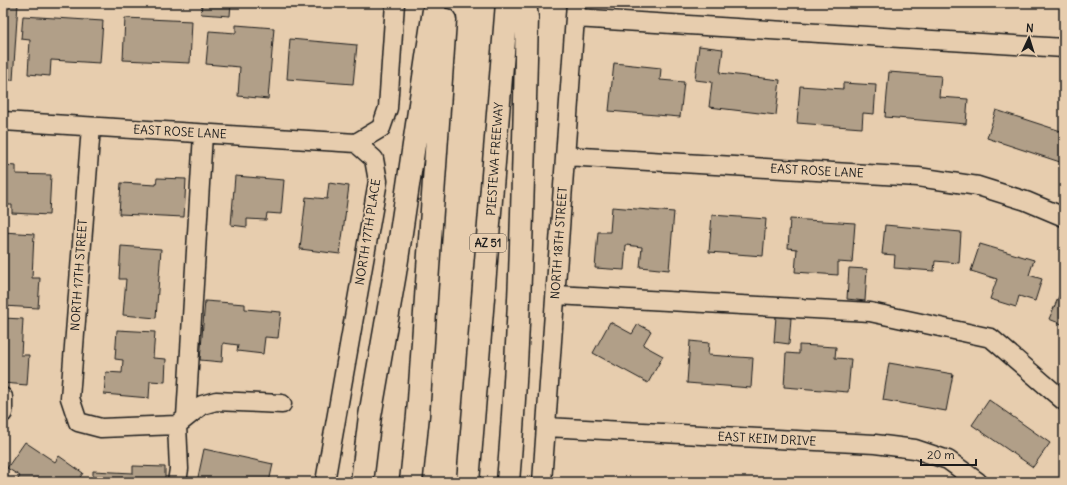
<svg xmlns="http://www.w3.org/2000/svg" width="1067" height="485" font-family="Delius,sans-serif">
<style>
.building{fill:#b19f88;stroke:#1c1c1c}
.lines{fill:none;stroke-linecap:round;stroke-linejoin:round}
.minor-casing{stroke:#1c1c1c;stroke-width:21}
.highway-casing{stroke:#1c1c1c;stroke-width:25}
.minor{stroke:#e7cdae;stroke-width:18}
.highway{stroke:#e7cdae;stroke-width:22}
.labels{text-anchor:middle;stroke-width:4;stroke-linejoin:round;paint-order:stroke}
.shield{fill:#e7cdae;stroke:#595148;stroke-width:1}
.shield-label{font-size:11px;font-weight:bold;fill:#1c1c1c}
.street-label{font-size:12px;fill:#1c1c1c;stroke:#e7cdae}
</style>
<rect width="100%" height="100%" fill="#e7cdae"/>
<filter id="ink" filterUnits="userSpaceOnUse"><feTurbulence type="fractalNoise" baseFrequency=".025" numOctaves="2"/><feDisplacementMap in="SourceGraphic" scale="8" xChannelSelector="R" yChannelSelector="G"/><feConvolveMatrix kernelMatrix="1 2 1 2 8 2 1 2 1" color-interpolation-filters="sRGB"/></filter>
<g filter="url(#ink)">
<!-- building -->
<path class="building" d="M3,3h15l-5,77h-10z
M202,3h29l-1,13 -29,-2z
M23,16l80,5 -3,42 -49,-3 -1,16 -22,-2 2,-34 -9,-1z
M125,18l67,3 -2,42 -67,-3z
M236,25l38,3 -6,71 -30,-3 2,-29 -34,-3 3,-33 27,2z
M290,39l67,6 -4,39 -66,-5z
M699,46l24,3 -3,24 60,7 -4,35 -67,-8 3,-25 -17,-2z
M614,63l47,5 -1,12 24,2 -4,35 -71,-6z
M889,72l52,4 -2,21 29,2 -2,25 -81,-7z
M843,83l33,2 -2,29 -11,-1 -1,15 -65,-5 3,-37 43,3z
M996,110l68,22v18l-4,12 -73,-24z
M3,165l13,1v8l35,1 -2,40 -37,-2v-8h-9z
M235,176l49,4 -3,34 -14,-1 -1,7 -19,-1v8l-16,-2z
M157,178l29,1 -2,38 -65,-3 2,-31 35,2z
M329,183l20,3 -9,68 -40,-5 6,-52 21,2z
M612,207l62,5 -5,58 -29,-3 2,-20 -16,-2 -2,25 -29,-2 3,-36h12z
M712,215l54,4 -3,37 -54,-4z
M790,219l65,4 -3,40 -14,-1v13l-43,-3 2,-23 -9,-1z
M885,225l76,7 -2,31 -24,-2 -1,10 -40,-3 1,-13 -13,-1z
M3,232l31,2 -2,44h8l-2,30 -35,-2z
M980,244l54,16 -5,15 13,4 -7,22 -16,-5 -3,11 -26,-8 7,-20 -26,-8z
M121,246l40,3 -5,69 -33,-3 3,-36h-7z
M849,268l18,1 -2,32 -18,-2z
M1062,289l2,1v35l-15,-6z
M205,301l40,3v5l36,3 -3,26 -13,-1 -2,17 -26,-3 1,-6 -15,-2 -1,19 -22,-2z
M776,316l15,2 -2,26 -15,-2z
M3,318l20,1 -2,36h8l-2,30 -24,-2z
M610,322l22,12 6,-10 13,7 -8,14 20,11 -15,27 -55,-30z
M117,330l38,2 -2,26 13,1 -1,23 -15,-1 -1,17 -45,-4 2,-22 16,1 1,-13 -8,-1z
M690,341l19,2 -1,12 45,3 -2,30 -64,-5z
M799,345l37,2 -1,11 16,1 -3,33 -64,-5 2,-34 13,1z
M889,363l64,11 -7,37 -63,-11z
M989,400l61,43 -17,24 -61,-42z
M25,442l30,20 4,-6 24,17 -6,9h-61l4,-6 -13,-8z
M204,449l69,15 -4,18h-72z
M133,466l32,1v15h-72v-11l40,2z
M584,478l71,3 -1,1h-70z
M679,479l34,3h-34z"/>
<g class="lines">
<defs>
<path id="minor" d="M575,18l489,30
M3,121l353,22
M91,127l-21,271 8,24 23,6 76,-3 25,-20 14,-4 66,3
M356,143l25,-15 7,-20 7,-105
M565,156l353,21 60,9 48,15 38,16
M556,295l314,17 121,26 73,63
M3,397v16
M186,417l17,-283
M177,425l2,44 -2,13
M546,427l329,17 40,5 33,11 30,22
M325,482l53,-301 -4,-22 -18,-16
M542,482l34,-479"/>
<path id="highway" d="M362,482l8,-66 25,-143 40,-270
M411,482l7,-67 27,-395
M468,482l39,-479
M508,482c13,-154 15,-309 19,-464l-2,-15"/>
</defs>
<!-- minor casing -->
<use href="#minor" class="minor-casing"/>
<!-- highway casing -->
<use href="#highway" class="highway-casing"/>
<!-- minor -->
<use href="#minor" class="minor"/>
<!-- highway -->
<use href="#highway" class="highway"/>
</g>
</g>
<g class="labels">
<!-- shield labels -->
<rect class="shield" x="470" y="234" width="36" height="18" rx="3"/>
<g class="shield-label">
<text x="488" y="247">AZ 51</text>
</g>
<!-- street labels -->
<g class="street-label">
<text transform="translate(180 132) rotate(3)" y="4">EAST ROSE LANE</text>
<text transform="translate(495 159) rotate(-86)" y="4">PIESTEWA FREEWAY</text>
<text transform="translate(817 171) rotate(3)" y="4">EAST ROSE LANE</text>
<text transform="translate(368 232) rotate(-81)" y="4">NORTH 17TH PLACE</text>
<text transform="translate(559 243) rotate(-86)" y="4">NORTH 18TH STREET</text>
<text transform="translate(79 275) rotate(-86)" y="4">NORTH 17TH STREET</text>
<text transform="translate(767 439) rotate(3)" y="4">EAST KEIM DRIVE</text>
</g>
</g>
<!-- margin -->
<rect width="1067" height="485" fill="none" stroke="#e7cdae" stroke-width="16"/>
<rect x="8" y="8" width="1051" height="469" fill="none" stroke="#1c1c1c" stroke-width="1.5" filter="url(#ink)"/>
<!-- north arrow -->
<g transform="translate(1029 38) rotate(4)" stroke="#e7cdae" stroke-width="3" paint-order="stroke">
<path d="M0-3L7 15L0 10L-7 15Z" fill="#1c1c1c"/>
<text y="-6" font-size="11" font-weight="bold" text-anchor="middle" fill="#1c1c1c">N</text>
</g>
<!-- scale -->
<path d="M921 459v6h55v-6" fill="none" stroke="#1c1c1c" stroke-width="2"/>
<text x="927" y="459" font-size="12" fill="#1c1c1c" stroke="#e7cdae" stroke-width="3" paint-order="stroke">20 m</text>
</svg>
